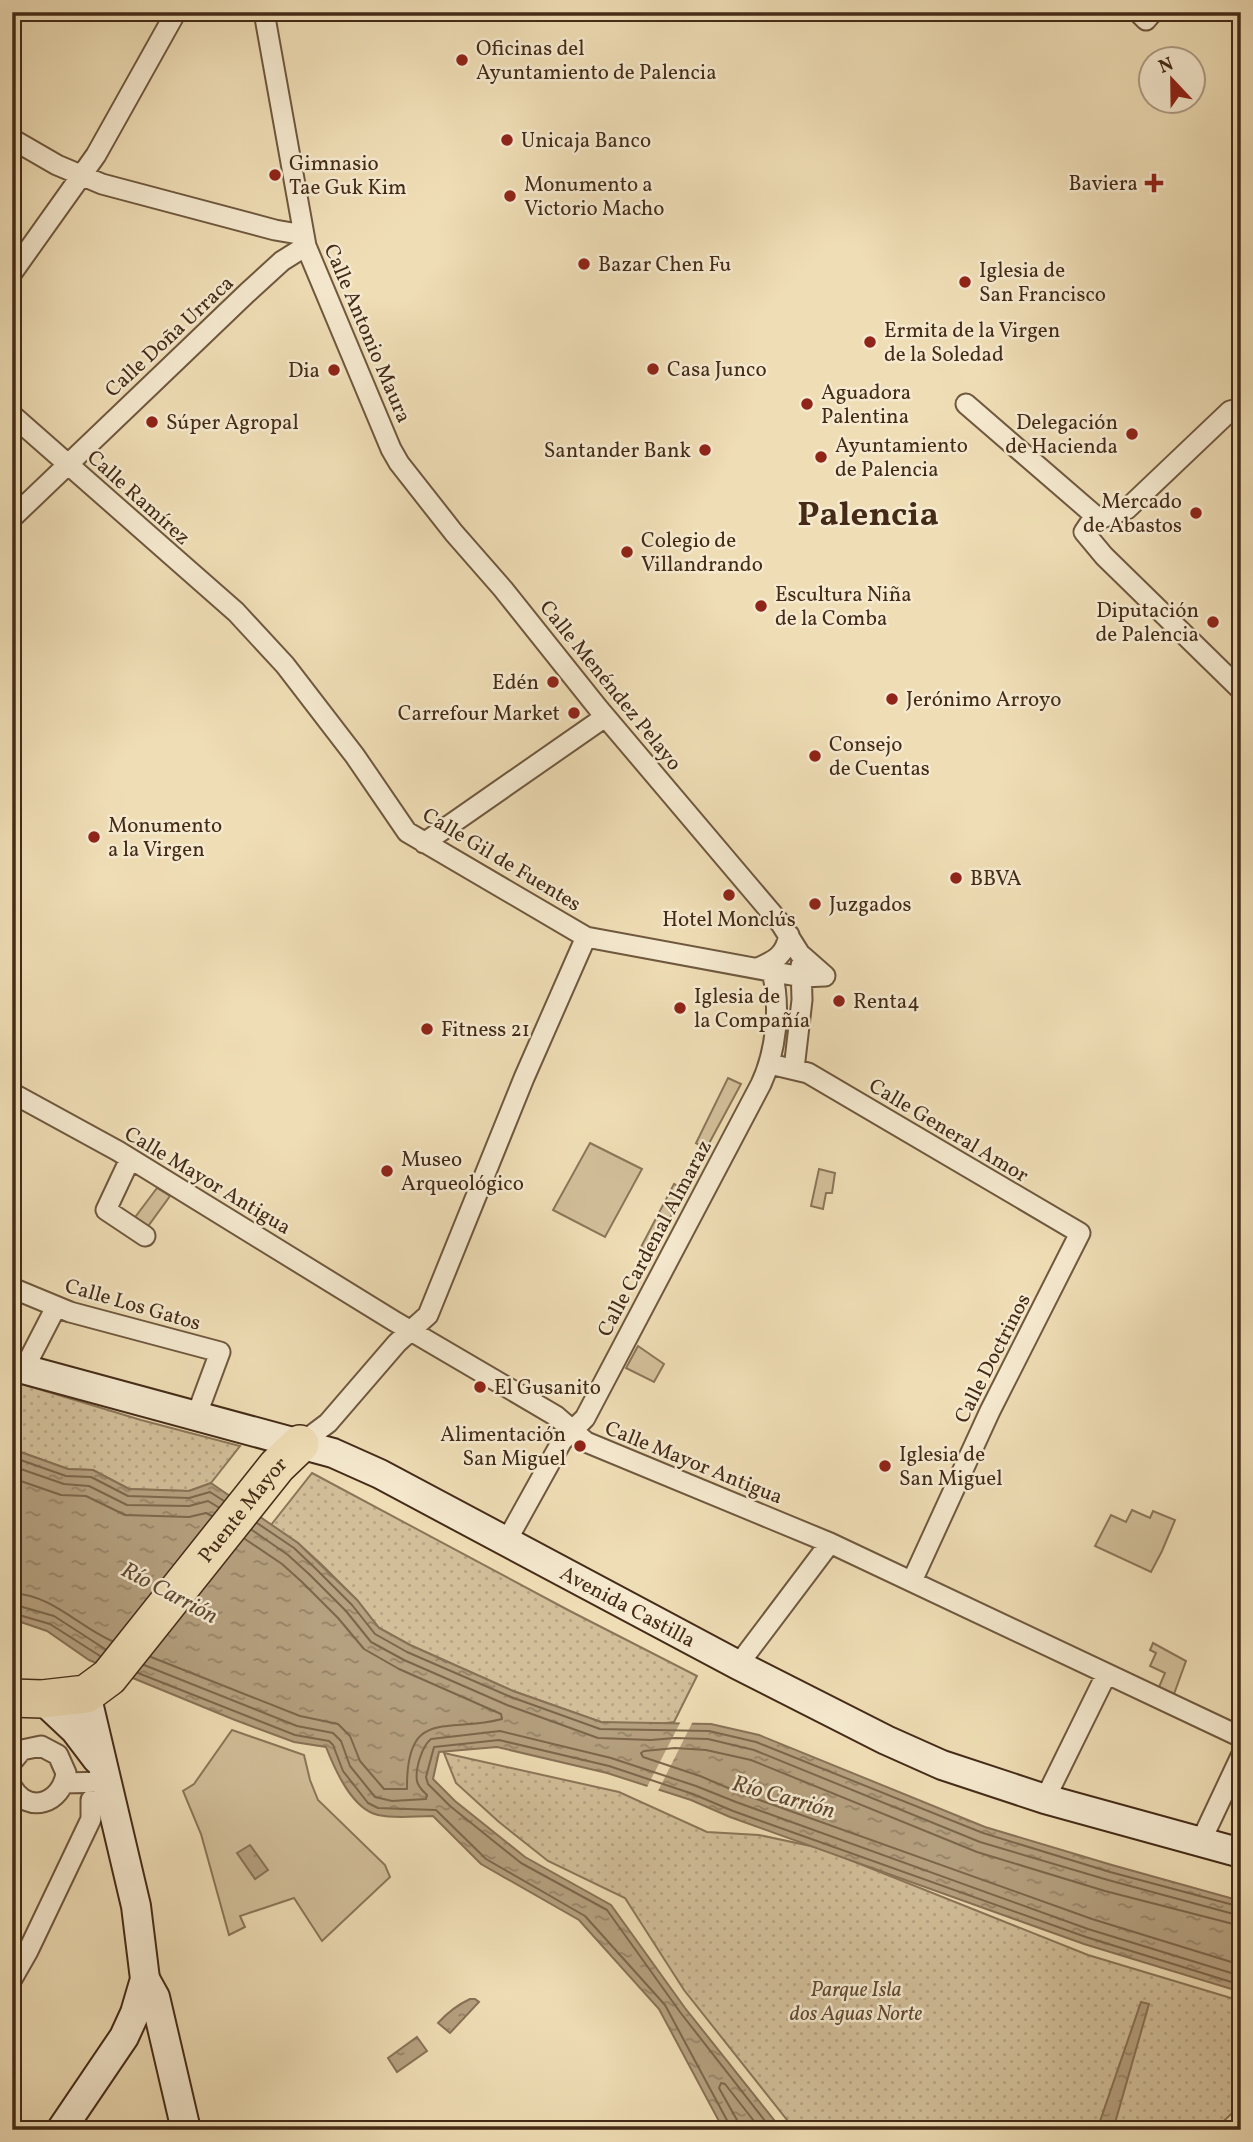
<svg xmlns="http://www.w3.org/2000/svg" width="1253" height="2142" font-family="Vollkorn,serif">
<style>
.green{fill:#d2bf9a;stroke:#8b7558;stroke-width:2}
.park{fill:url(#park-dots);stroke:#8b7558;stroke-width:2}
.water{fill:url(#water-ripples);stroke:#887155;stroke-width:2}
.pier{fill:#efddb5}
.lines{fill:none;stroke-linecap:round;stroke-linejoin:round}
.shore{stroke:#7c664b;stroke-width:2}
.street-casing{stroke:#6f583e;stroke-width:23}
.secondary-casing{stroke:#442b17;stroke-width:32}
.highway-casing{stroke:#442b17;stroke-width:40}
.street{stroke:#f5e9cf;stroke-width:19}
.secondary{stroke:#f5e9cf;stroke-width:28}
.highway{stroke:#efddb5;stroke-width:37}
.poi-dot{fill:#8f2418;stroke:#f5e9cf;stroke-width:2.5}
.labels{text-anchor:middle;stroke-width:5;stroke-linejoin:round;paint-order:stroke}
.poi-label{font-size:21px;fill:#442b17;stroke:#f5e9cf;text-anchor:start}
.street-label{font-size:21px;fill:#442b17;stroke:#f5e9cf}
.park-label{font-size:21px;font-style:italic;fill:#604931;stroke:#f5e9cf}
.water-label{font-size:23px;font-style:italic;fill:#604831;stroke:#f5e9cf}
.town-label{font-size:35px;font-weight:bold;fill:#442b17;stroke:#f5e9cf}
</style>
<defs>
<pattern id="park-dots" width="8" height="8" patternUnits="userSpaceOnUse" patternTransform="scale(1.75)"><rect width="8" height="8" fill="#d2bf9a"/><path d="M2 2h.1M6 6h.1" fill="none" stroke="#b6a484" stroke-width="1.8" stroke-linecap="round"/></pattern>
<pattern id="water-ripples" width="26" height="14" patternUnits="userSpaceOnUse" patternTransform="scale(1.75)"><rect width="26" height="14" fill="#b5a07f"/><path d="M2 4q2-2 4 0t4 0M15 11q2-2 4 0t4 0" fill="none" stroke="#958367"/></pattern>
</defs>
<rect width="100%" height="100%" fill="#efddb5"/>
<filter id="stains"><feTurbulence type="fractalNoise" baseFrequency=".00286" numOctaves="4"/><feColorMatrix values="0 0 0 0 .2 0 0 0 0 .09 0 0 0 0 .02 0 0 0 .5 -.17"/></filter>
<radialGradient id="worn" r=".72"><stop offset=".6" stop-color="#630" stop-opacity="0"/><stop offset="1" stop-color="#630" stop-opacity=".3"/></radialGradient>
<!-- green -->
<path class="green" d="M728,1078l13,6 -35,65 -10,-6z
M590,1143l52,26 -37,68 -52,-27z
M819,1169l16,4 -3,20h-6l-3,16 -12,-3z
M674,1184l11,5 -33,64 -11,-6z
M157,1188l13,8 -24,33 -13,-9z
M638,1346l26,18 -10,18 -28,-14z
M1132,1510l18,8 3,-7 22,9 -13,31 -11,21 -56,-26 16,-31 15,7z
M1153,1643l33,18 -12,33 -15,-7 6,-14 -15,-7 6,-13 -6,-3z
M232,1730l72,25 6,25 8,20 67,65 5,12 -68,64 -28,-43 -54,18 5,11 -16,8 -28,-101 -18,-43 11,-7z"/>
<!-- park -->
<path class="park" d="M12,1381l129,39 99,26 -29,37 -22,8 -60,-2 -36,-19 -25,-1 -56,-20z
M312,1473l256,137 129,66 -23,46 -23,3 -50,-3 -88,-31 -103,-46 -31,-17 -22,-28 -36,-36 -23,-21 -27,-18z
M444,1753l175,39 88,40 52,3 61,13 268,107 153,46v104l-27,25h-419l-111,-140 -59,-92 -77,-37 -49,-39 -43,-39z"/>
<!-- water -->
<path class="water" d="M12,1449l56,20 25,1 36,19 60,2 22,-8 87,60 59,57 22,28 31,17 103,46 88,31 110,2 48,11 226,92 127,38 129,36v91l-157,-48 -354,-127 -39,-17 -84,-27 -110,-26 -58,5 -6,27 22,22 70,56 86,48 74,103 97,122h-56l-5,-5 -62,-116 -80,-89 -98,-56 -48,-48c-18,0 -38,3 -55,-1 -26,-6 -43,-45 -52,-68l-32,-5 -59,-22 -146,-60 -42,-29 -35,-12z
M250,1845l18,25 -13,9 -18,-26z
M470,1999h5l4,3 -29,31 -12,-10c10,-11 19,-18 32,-24z
M1141,2002l8,2 -36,126h-16z
M417,2037l10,14 -30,21 -9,-14z"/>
<!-- pier -->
<path class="pier" d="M682,1719h12l-37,74 -11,-4z"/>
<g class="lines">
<!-- shore -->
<path class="shore" d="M12,1457l54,19 25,1 37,19 61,2 21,-6 14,9
M12,1466l52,18 25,2 38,19 62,1 19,-5 10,6
M12,1478l49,17 25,1 39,19 64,2 17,-4 6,3
M257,1523l37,25 22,21 36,36 23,29 32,18 104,45 89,32 109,2 47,11 227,91 127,39 131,35
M252,1530l36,25 22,20 36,36 25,31 33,18 103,45 91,33 53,2 24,-2 33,1 46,11 226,92 128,38 133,36
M12,1593c40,2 66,33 100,48
M12,1604l42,12 51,33
M12,1613l38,11 50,32
M151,1657l149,59 38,8 12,12 10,25 24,28h23c-1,-83 40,-55 95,-70l-1,-5 -102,-45 -35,-20 -26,-31 -36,-36 -20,-18 -37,-25
M144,1665l153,61 36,7 8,8 9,25 25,31 17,4 34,-2 1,-4c-4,-4 -9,-8 -10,-14 -2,-12 5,-35 14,-42l69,-8 111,27 85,28 40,16 352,127 153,47
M138,1673l157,62 34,6 4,4 10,26 25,32 10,5 58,2 50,49 99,57 80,89 64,119 1,6
M1241,1926l-136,-35 -128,-39 -226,-92 -45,-10 -31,-2 -31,3 -3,2 2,4 57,19 40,17 352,126 149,46
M739,2130l-2,-10 -18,-32 2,-5 4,1 36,46
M772,2130l-92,-118 -73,-102 -86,-47 -71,-57 -22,-22 -2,-7 8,-30 65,-7 110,26 84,28 40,17 353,126 155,48"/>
<defs>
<path id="street" d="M264,12l42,234 85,203 8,14 55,70 49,56 95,119 183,216 19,30 25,22
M1138,12l8,8 7,-8
M12,139l45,26 45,19 173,46 29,5
M12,273l84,-118 80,-143
M966,404l133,115
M1241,408l-11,3 -103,98 -28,10 -9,4 -6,9 20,24 137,134
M12,415l224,197 49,53 70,91 52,76 179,105 216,40 23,-1
M12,518l235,-225 35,-32 24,-15
M424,843l181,-126
M758,968c18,-8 27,-13 31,-33
M770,1064l38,9 272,160 -90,178 -78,170
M794,1069l8,-69 -1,-35
M12,1093l106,58 276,170 162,95 30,26 244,101 411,194
M130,1159l-24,51 39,26
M12,1288l58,24 150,40 -23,62
M24,1369l32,-62
M300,1444l28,-21 69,-80 31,-28 96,-237 62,-141
M506,1542l56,-101 23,-23 176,-334c15,-32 20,-77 11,-112
M738,1665l92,-122
M12,1762l10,-12 19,-4 17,9 8,18c-4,30 -37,42 -54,14
M64,1783l42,-1
M1045,1799l61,-124
M1201,1841l40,-85
M12,1979l16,-28 63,-132v-19"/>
<g id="secondary">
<path id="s1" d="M12,1366l321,87 47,21 358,191 148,75 56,25 103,34 196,54"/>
<path d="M42,1699l33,31 22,29"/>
<path d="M145,1979l10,18 31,133"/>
<path d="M61,2130l63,-93 11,-24 10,-34 -9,-73 -50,-212"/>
</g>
<g id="highway">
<path id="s2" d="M12,1698l30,1 44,-5 23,-17 168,-211 23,-22"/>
</g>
</defs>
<!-- street casing -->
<use href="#street" class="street-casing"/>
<!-- secondary casing -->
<use href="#secondary" class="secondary-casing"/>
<!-- highway casing -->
<use href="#highway" class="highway-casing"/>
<!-- street -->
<use href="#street" class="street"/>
<!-- secondary -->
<use href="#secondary" class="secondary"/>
<!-- highway -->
<use href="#highway" class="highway"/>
</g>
<!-- markers -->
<g class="poi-dot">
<circle cx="462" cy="60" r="7"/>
<circle cx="507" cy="140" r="7"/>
<circle cx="275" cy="175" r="7"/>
<path d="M1150.5 172.5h7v7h7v7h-7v7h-7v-7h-7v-7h7z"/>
<circle cx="510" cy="196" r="7"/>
<circle cx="584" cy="264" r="7"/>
<circle cx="965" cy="282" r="7"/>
<circle cx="870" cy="342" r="7"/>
<circle cx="653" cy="369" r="7"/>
<circle cx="334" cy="370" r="7"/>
<circle cx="807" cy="404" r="7"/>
<circle cx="152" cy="422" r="7"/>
<circle cx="1132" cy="434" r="7"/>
<circle cx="705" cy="450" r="7"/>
<circle cx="821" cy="457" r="7"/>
<circle cx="1196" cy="513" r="7"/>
<circle cx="627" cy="552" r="7"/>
<circle cx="761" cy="606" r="7"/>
<circle cx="1213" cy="622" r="7"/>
<circle cx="553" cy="682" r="7"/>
<circle cx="892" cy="699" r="7"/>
<circle cx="574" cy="713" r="7"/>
<circle cx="815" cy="756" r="7"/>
<circle cx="94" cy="837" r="7"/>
<circle cx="956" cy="878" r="7"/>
<circle cx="729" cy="895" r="7"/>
<circle cx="815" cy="904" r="7"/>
<circle cx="839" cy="1001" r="7"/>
<circle cx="680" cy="1008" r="7"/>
<circle cx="427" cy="1029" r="7"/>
<circle cx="387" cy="1171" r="7"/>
<circle cx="480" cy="1387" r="7"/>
<circle cx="580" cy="1446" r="7"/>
<circle cx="885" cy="1466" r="7"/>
</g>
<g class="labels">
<!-- poi labels -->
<g class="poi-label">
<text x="476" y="55">Oficinas del<tspan x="476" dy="24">Ayuntamiento de Palencia</tspan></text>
<text x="521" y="147">Unicaja Banco</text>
<text x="289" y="170">Gimnasio<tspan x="289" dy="24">Tae Guk Kim</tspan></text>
<text x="1138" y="190" text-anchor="end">Baviera</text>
<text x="524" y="191">Monumento a<tspan x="524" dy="24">Victorio Macho</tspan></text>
<text x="598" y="271">Bazar Chen Fu</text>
<text x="979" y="277">Iglesia de<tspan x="979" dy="24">San Francisco</tspan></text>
<text x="884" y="337">Ermita de la Virgen<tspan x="884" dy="24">de la Soledad</tspan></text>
<text x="667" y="376">Casa Junco</text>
<text x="320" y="377" text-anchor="end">Dia</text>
<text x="821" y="399">Aguadora<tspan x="821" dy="24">Palentina</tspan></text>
<text x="166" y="429">Súper Agropal</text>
<text x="1118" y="429" text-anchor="end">Delegación<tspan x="1118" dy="24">de Hacienda</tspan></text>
<text x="835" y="452">Ayuntamiento<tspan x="835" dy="24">de Palencia</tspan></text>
<text x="691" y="457" text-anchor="end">Santander Bank</text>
<text x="1182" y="508" text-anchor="end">Mercado<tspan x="1182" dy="24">de Abastos</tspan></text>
<text x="641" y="547">Colegio de<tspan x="641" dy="24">Villandrando</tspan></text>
<text x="775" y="601">Escultura Niña<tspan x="775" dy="24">de la Comba</tspan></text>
<text x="1199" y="617" text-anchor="end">Diputación<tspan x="1199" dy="24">de Palencia</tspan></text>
<text x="539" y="689" text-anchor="end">Edén</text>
<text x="906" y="706">Jerónimo Arroyo</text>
<text x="560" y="720" text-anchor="end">Carrefour Market</text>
<text x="829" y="751">Consejo<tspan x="829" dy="24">de Cuentas</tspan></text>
<text x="108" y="832">Monumento<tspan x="108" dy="24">a la Virgen</tspan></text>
<text x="970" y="885">BBVA</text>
<text x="829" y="911">Juzgados</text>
<text x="729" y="926" text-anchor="middle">Hotel Monclús</text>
<text x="694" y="1003">Iglesia de<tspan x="694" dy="24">la Compañía</tspan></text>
<text x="853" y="1008">Renta4</text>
<text x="441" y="1036">Fitness 21</text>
<text x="401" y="1166">Museo<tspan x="401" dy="24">Arqueológico</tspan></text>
<text x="494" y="1394">El Gusanito</text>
<text x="566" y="1441" text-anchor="end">Alimentación<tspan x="566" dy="24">San Miguel</tspan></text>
<text x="899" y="1461">Iglesia de<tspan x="899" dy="24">San Miguel</tspan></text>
</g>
<!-- street labels -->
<g class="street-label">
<text transform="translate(368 333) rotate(67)" y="7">Calle Antonio Maura</text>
<text transform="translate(169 336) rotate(-43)" y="7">Calle Doña Urraca</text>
<text transform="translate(139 497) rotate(42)" y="7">Calle Ramírez</text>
<text transform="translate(611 685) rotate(51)" y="7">Calle Menéndez Pelayo</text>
<text transform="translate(502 859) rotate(31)" y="7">Calle Gil de Fuentes</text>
<text transform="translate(949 1130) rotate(31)" y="7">Calle General Amor</text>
<text transform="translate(208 1180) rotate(31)" y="7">Calle Mayor Antigua</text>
<text transform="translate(654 1238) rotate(-62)" y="7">Calle Cardenal Almaraz</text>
<text transform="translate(133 1304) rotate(16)" y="7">Calle Los Gatos</text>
<text transform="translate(992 1358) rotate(-63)" y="7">Calle Doctrinos</text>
<text transform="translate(694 1462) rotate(22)" y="7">Calle Mayor Antigua</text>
<text dy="7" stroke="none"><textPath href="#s2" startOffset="317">Puente Mayor</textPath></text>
<text dy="7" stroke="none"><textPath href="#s1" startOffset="665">Avenida Castilla</textPath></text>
</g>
<!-- park labels -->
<g class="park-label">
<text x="856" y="1996">Parque Isla<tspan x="856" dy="24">dos Aguas Norte</tspan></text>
</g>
<!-- water labels -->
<g class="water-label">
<text transform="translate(170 1592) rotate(28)" y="8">Río Carrión</text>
<text transform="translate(784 1796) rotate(16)" y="8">Río Carrión</text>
</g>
<!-- town labels -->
<g class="town-label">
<text x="868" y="525">Palencia</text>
</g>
</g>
<!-- margin -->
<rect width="1253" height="2142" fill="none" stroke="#efddb5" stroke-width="42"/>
<rect x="14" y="14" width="1225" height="2114" fill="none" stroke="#442b17" stroke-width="3.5"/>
<rect x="21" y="21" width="1211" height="2100" fill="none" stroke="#442b17" stroke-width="2"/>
<!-- north arrow -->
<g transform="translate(1172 80) rotate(338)"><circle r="33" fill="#f5e9cf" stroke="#ae9d85" stroke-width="2"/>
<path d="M0-5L12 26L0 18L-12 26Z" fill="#8f2418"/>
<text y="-10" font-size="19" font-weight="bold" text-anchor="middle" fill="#442b17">N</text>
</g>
<rect width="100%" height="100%" filter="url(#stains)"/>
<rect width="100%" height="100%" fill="url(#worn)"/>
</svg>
